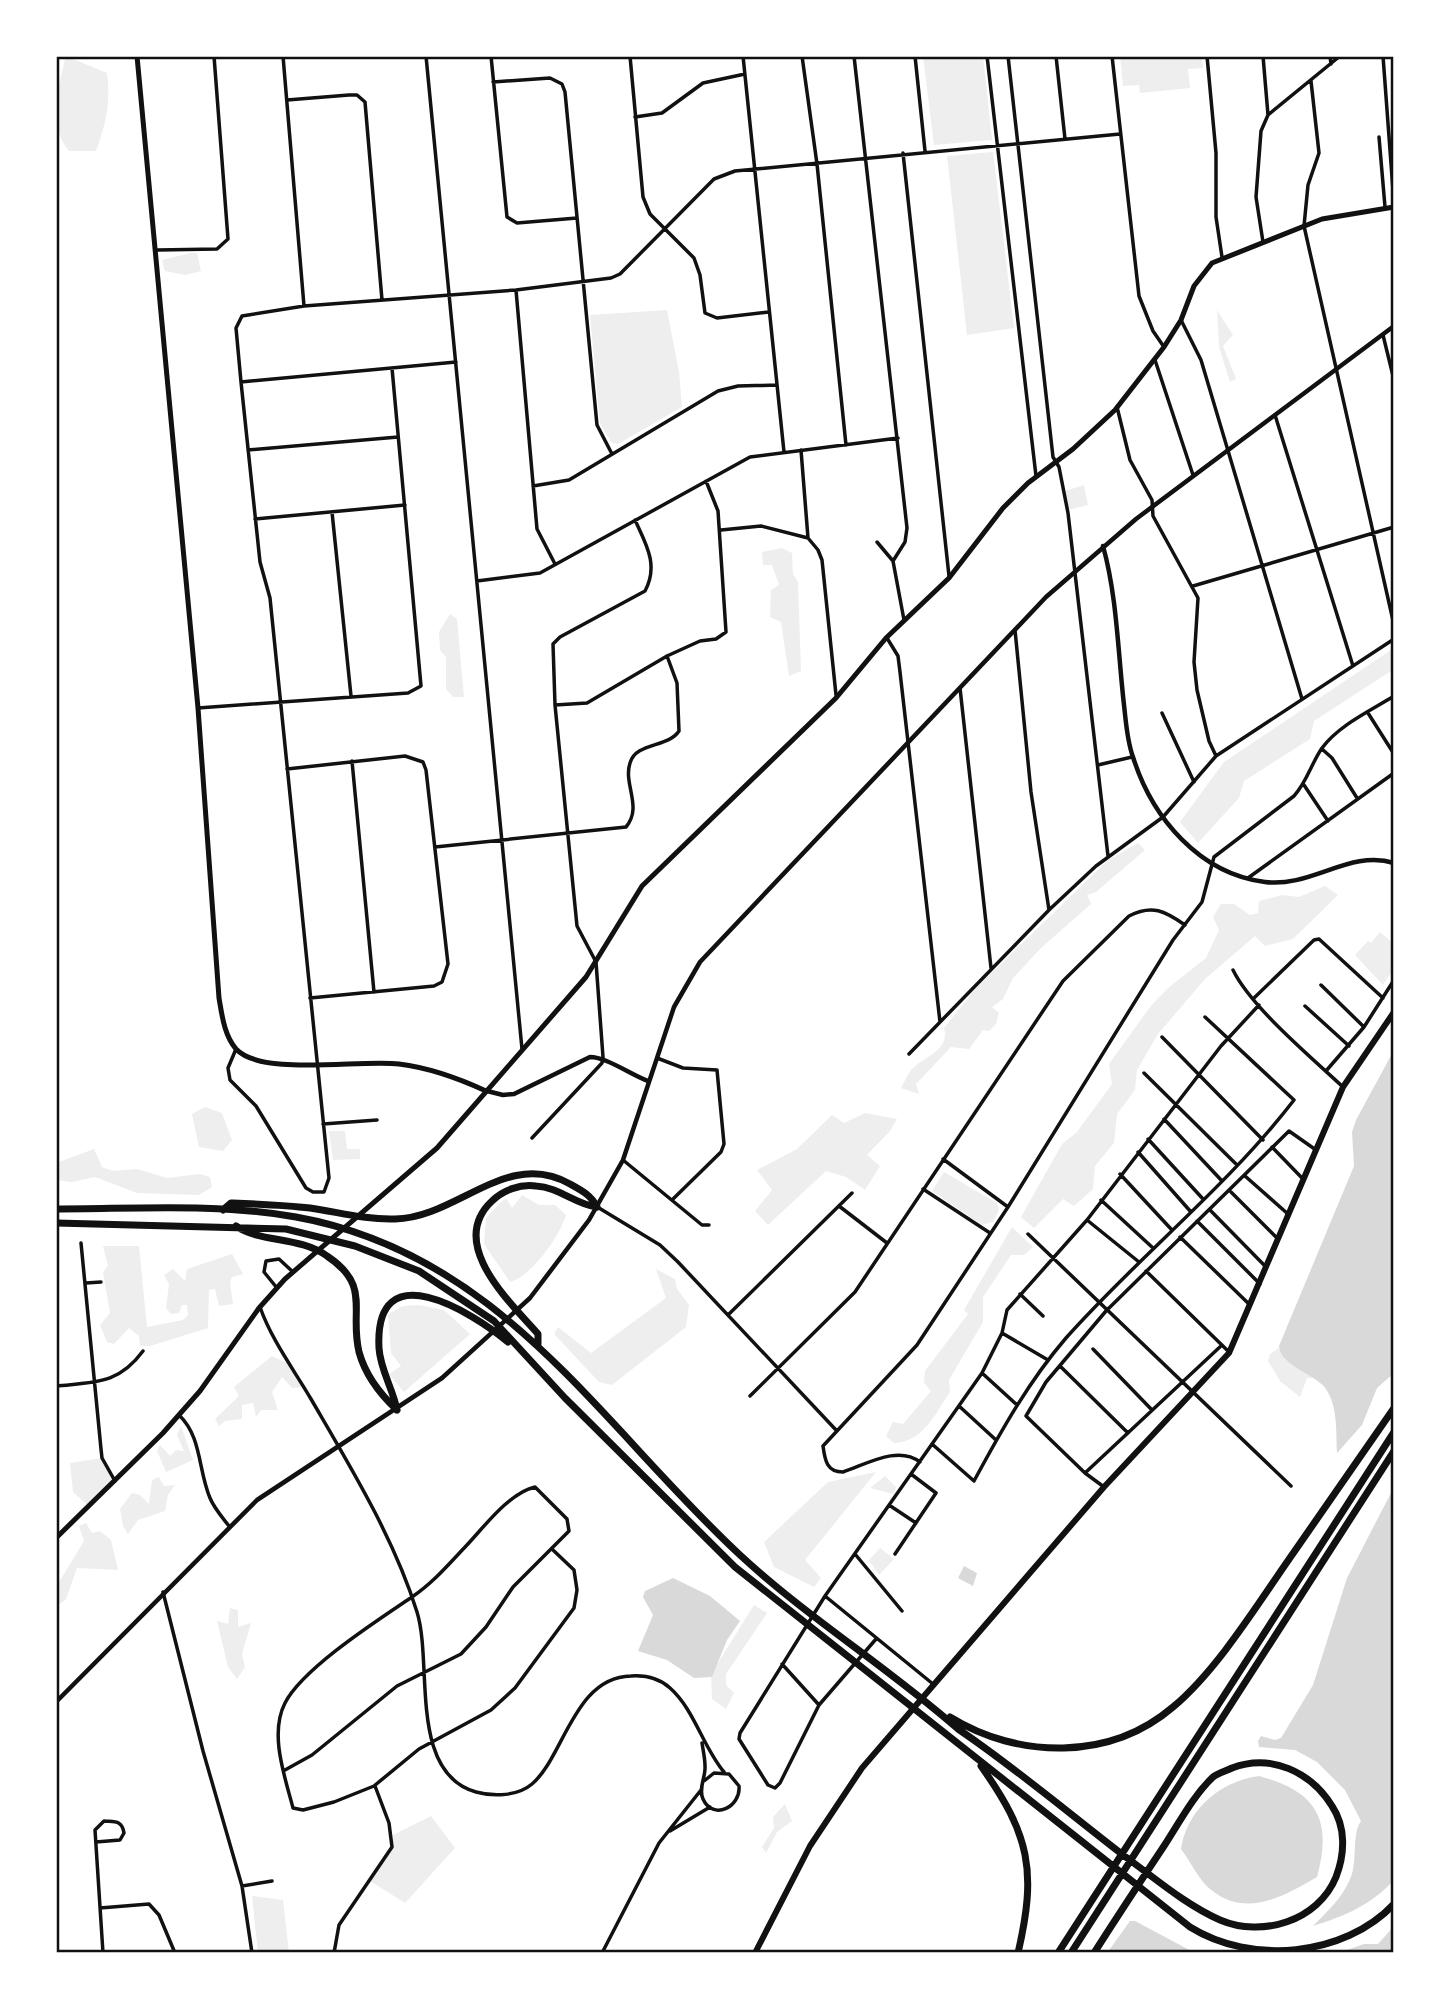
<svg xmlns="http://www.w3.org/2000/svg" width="1450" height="2009" font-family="Lato,sans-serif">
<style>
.green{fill:#eee}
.water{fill:#d9d9d9}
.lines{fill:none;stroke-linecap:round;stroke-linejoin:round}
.minor{stroke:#111;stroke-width:3.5}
.tertiary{stroke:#111;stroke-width:4.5}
.secondary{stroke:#111;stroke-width:5}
.primary{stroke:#111;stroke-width:6}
.motorway{stroke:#111;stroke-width:7}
.neatline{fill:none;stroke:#111;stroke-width:2.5}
</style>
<rect width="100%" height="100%" fill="#fff"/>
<!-- green -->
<path class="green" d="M66,56l41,17c4,29 -1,50 -11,78h-27c-22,-27 -11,-63 -3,-95z
M923,56h60l9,84 -58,5z
M1120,56h82l1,12 -15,1 2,19 -50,5 -1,-8 -16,1z
M993,152l21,176 -47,7 -20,-179z
M191,253h6l4,18 -16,4 -20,-4 -3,-11z
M667,310l12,62 3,35 -64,37 -6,-1 -12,-19 -10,-109z
M1217,310l16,25 -10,11 13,33 -6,3 -11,-35z
M1084,485l4,20 -20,5 -3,-19z
M782,548l10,5 1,21 5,8 3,89 -12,5 -8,-54 -11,-5 1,-27 8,-5 -7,-20h-9l-1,-13z
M450,614l7,5 7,78h-11l-7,-8v-32l-6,-7 -1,-18z
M1394,648v21l-80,52 -4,18 -66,42 -5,17 -41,45 -18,-21 44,-60z
M1138,843l7,7 -49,42 -9,3 4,9 -49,43 -29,31 -10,21 -11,8 7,6 -3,11 -7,7 -6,-1 -14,19 -18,-2 -35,37 3,10 -18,-6c4,-7 7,-15 12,-20 13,-12 37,-18 31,-40l33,-41 131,-127z
M1325,886l13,9 -45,44 -28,7 -10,-10 -50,43 -47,55 -21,36 -2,20 -18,24 -3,29 -19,23 -2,23 -19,17 -11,-7 -29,29 -13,-11 41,-73 15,-12 35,-48 -3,-20 41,-57 18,-19 38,-30 13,-28 -6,-13 8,-13h13l16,11 8,-2 1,-12 23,-6 17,2z
M1380,932l14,12v24l-11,17 -28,-30 13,-14 3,2z
M205,1107l17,6 10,27 -9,11 -24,-4 -7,-33z
M865,1113l32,6 -7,12 -23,24 13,11 -15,24 -19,-13 -20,-6 -58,54 -13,-14 17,-21 -15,-20 40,-21 35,-34 12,8z
M329,1131h16l2,18h13v10l-27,1z
M94,1149l8,18 11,4 24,-2 30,9 33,-4 10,3 2,10 -13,8 -62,-2 -42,-16 -23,5 -16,-2v-17z
M944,1172l53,31 2,7 -6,12 -11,3 -50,-34z
M522,1195l17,10h16l11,10c-6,21 -35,62 -56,67l-26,-38 2,-26 17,-18 4,-1 5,9z
M1012,1227l21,20 -9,8h-13l-28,42v25l-34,58 1,12c-15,22 -27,50 -56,51l-8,-7 7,-14 10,2 28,-33 -7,-8 1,-12 43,-57 -4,-4z
M103,1246h36l8,81 36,-7 5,-5 -1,-10h-5l-3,8 -8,1 -5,-6 3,-24 -5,-9 9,-6 12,12 2,-12 45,-15 11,20 -11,3 -2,5 3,22 -14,2 -4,-17 -6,1 -1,38 -58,18h-10l-1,-10 -10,-8 -15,16 -7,-2 -7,-17 10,-12 -7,-41 5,-6z
M656,1269l19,10 2,10 12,16 -3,22 -74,58 -13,-3 -45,-48 4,-7 33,26 75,-55z
M419,1305l25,5 26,24 -66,58 -15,-18 12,-8 -10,-13 -3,-39 15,-8z
M1279,1348l40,30h-12l-7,19 -20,-16 -12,-20 2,-7z
M272,1356l15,7 15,24 -10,1 -10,-11 -10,15 6,18h-17l-5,7 -3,-14 -11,2v14l-17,2 -6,5 -4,-7 24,-23 -5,-9z
M181,1426l12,34 -27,12 -9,-21 3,-6 10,11 6,-6 8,1 -7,-16z
M102,1458l13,23 -26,25 -16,-14 -3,-29z
M876,1472l-71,88 16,18 -7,9 -40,-20 -10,-25 64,-60z
M885,1476l11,11 -2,7 -24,-6z
M159,1477l5,9 11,-1 -7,10 -3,16 -27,9 -10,14 -5,-8 -3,-17 12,-16 8,2 9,9 3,-24z
M86,1523l6,10 8,-2 11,9 7,30 -41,-2 -11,31 -10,8v-20l28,-46 -5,-15z
M880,1548l14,11 -15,16 -10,-15z
M754,1605l13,8 -41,61v11l8,8 -8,16 -14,-10 -1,-25z
M230,1608l8,2v17l13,-4 -9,31 3,13 -8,12 -9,-12 -11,-46 11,3z
M785,1804l7,17 -15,11 -11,21 -4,-6 12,-19 -1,-11z
M431,1816l24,32 -50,55 -35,-22 22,-34 1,-12z
M252,1896l31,4 6,53h-31z"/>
<!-- water -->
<path class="water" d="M1394,1050v323l-17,15 -15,37 -25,28c-1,-21 1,-46 -11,-64 -11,-16 -45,-22 -47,-43l75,-180 -2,-34 4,-12z
M1392,1491l2,389c-23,25 -49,36 -81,46 16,-16 32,-31 39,-52 5,-17 0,-40 9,-53l-16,-31 -28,-28 -22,-12 -36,-3 -1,-6 3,-5 14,4 6,-2 32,-53 34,-107z
M964,1566l13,7 -4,13 -15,-8z
M673,1578l37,18 30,25 -13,19 -15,37 -18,1 -27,-18 -29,-9 15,-36 -10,-18 2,-6z
M1259,1776c57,15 74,43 58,101 -33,19 -71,42 -107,12 -11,-9 -20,-28 -29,-40 6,-40 40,-68 78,-73z
M1130,1921h5l60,32h-88z
M1394,1926v27h-56l26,-9h14z"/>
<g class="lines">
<!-- minor -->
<path class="minor" d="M283,56l21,250
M426,56l96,993
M491,56l16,161 10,6 60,-5
M630,56l13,141 7,17 44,44 6,17 5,38 12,5 52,-6
M743,56l41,396
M802,56l15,108 29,281
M854,56l53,472 -2,14 -12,19 11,59
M915,56l10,95
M987,56l49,420
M1008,56l45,401 6,10 9,46 40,343
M1056,56l9,83
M1112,56l27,240 14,35 11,16
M1207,56l9,97v64l6,40
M1330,56l1,8
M1383,56l11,148
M1311,81l8,72 -11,32 -4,41 90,399
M493,82l57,-4 12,6 3,8 32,333 15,29
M287,100l62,-5h8l8,7 17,198
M1268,115l72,-59
M635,117l27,-4 41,-30 42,-9
M1379,137l6,70
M903,153l46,423
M1263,242l-7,-45 5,-66 7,-16 -5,-59
M157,250l60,-1 11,-10 -14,-183
M516,290l21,239 18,35
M1181,320l20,40 101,339
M1383,335l11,45
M1155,360l38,115
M241,382l215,-20
M1117,407l13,53 22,40 1,16 45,82 -4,64 3,28 12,51 7,15
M1275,415l78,251
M248,450l150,-13
M801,450l7,88 10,12 4,10 14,135
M533,486l36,-6 149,-89 20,-5 39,-1
M332,512l19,184
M255,519l150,-14
M721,530l40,-4 47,12
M877,542l16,19
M477,581l63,-8 210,-116 148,-19
M1193,586l201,-59
M1015,630l16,162 18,118
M887,638l11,18 2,16 40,350
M960,688l31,280
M555,705l32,-2 80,-47 33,-15 16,-2 10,-7 -8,-121 -12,-30
M198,708l210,-15 13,-7 -29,-318
M1162,713l32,69
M1368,713l26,41
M1322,749l10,9 25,40
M352,761l22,231
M1098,765l34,-8
M287,769l118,-13 18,6 3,8 22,194 -6,18 -8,4 -124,12
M1304,785l24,36
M435,847l191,-20c17,-20 -3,-43 4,-64 6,-21 38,-15 49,-32l-2,-48 -10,-27
M1248,878l146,-105
M1233,970c18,37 78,87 110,117
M1321,985l43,42
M1254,998l60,-58 5,-1 64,59
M1305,1006l44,40
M1162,1037l101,103
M236,1049l-8,19 2,12 26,26 50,82 7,4h11l5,-14 -59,-580 -10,-36 -19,-180 -5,-54 6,-12 62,-10 212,-16 95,-12 9,-4 94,-95 21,-8 385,-37
M909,1054l140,-144 47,-44 67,-49 53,-61 178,-117
M657,1058l26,10 34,2 7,74 -3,8 -48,47
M1326,1071l38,-44 30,-47
M1144,1073l93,92
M1164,1119l58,62
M323,1124l54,-4
M532,1138l70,-75 1,-6 -7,-95 -19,-36 -22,-221 -2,-61 7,-7 85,-46c14,-26 1,-47 -10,-71
M1148,1139l55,60
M1272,1147l30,31
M1138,1152l53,60
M943,1159l65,48
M623,1160l79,65h7
M1120,1174l51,55
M1245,1176l43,38
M923,1189l67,44
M1231,1192l46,46
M1101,1200l52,48
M839,1206l48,37
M599,1208l61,37 18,17 158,168
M1210,1210l55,56
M1087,1220l52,42
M1197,1221l63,63
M1028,1234l263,252
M1180,1237l69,67
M81,1243l20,206 1,9 13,23
M1146,1271l82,80
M86,1283l15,-1
M277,1288l-13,-16 2,-11 13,-2 14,13
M1020,1294l23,22
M260,1307c11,32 34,63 51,92 39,67 83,139 106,213 16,51 -9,161 59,180 18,5 42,4 56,-8 32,-27 42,-107 99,-108 15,-1 28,2 39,12 24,21 33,59 54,84
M728,1315l124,-122
M1002,1333l46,27
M1093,1349l59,61
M1060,1366l68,67
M982,1373l35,32
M56,1386c38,-4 62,-1 87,-35
M750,1396l105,-104 208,-311 66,-65c23,-12 36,-5 56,9
M959,1406l37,34
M179,1415c23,22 19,55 31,83 4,10 12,19 19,28
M932,1444l42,37c27,-50 55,-100 92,-143 73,-82 161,-151 228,-238l-89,-83
M920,1462c-22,-17 -53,2 -77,10 -16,0 -18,-11 -20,-26l94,-101 91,-138 165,-267 29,-38 12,-45 80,-61c13,-14 17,-32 28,-48 17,-23 48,-37 72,-52
M1085,1473l137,-128
M1104,1487l-19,-14 -59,-57 20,-34 60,-71 183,-180 27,19
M889,1505l27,18
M855,1554l47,57
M895,1554l41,-61 -25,-19
M163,1592l40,159 39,135 10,67
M825,1596l108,88
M876,1639l-57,66 -39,78 -5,5 -7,-3 -29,-46 1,-6 85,-137 157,-223 20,-40 5,-23 80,-90 134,-174 38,-41
M782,1664l37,41
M702,1743c1,7 3,15 3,23 1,10 -7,23 -2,33 10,22 38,8 36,-13l-10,-12 -15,-1 -10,8
M285,1770l27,-15 85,-69 64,-32 25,-27 27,-40 56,-56 -2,-12 -32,-32c-26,6 -51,40 -69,59 -17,18 -33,37 -54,51 -34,23 -109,71 -127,106 -16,31 0,74 8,105l10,2 31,-8 40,-16 45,-37 72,-39 24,-22 59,-80 3,-18 -3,-20 -21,-20
M56,1794h1
M670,1831l40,-24
M96,1842l24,-2 4,-7c-2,-13 -9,-11 -20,-12l-9,9 8,123
M242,1886l30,-5
M100,1908l49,-4 10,11 16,38
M334,1953l5,-28 53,-78 -3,-24 -14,-37
M602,1953l57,-110 42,-53"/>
<!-- tertiary -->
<path class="tertiary" d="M1103,546c14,50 15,107 21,159 2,17 3,36 9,52 19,61 67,117 132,125 46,6 85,-33 129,-19
M487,1091l16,4 11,-1 76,-37c16,0 40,17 58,24
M56,1702l201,-202 185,-122 88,-80 59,-78 34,-60 51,-153 26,-45 346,-365 90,-78 258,-193"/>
<!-- secondary -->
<path class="secondary" d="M137,56l61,652 21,290c3,17 5,37 17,51 26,28 125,10 163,15 32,4 59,14 87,27
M56,1538l107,-105 37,-42 59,-83 26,-29 152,-131 149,-171 56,-91 194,-188 50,-60 63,-60 54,-70 25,-25 45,-34 42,-39 49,-63 17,-27 13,-34 18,-23 110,-44 72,-12"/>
<!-- primary -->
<path class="primary" d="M755,1953l55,-107 52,-78 242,-281 125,-134 114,-266 51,-75"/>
<!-- motorway -->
<path class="motorway" d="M56,1209c79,0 162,-6 240,8 206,37 303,207 444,338 68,63 149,113 218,174 59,40 113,86 169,129 29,21 59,47 93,62 42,18 98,1 116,-43 9,-23 10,-50 -4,-71 -21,-34 -61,-53 -100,-38 -6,3 -14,5 -19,9 -20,19 -34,46 -49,69 -24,36 -47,71 -70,107
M223,1210l8,-7c26,1 53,2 79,5 28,4 56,12 85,11 62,-1 112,-71 175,-35 11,6 21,11 27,23
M56,1223l230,6 69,17 64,25 75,50 71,77 170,169 455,360c61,38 154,30 204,-23
M236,1226c25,17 63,10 91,30 45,30 22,54 32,96 6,22 22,43 38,58
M538,1344v-10c-27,-31 -92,-90 -46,-133 11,-11 28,-17 44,-15 23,1 40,19 61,21
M397,1410c-4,-21 -17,-41 -18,-62 -5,-97 93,-36 129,-6
M950,1717c68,42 160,44 223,-10 42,-35 81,-97 112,-142 36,-52 73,-105 109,-157
M981,1766c49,69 56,105 37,187
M1058,1953l336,-521
M1071,1953l323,-502"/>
</g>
<!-- border -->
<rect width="1450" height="2009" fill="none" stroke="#ffffff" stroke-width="116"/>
<rect x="58" y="58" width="1334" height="1893" class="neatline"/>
</svg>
